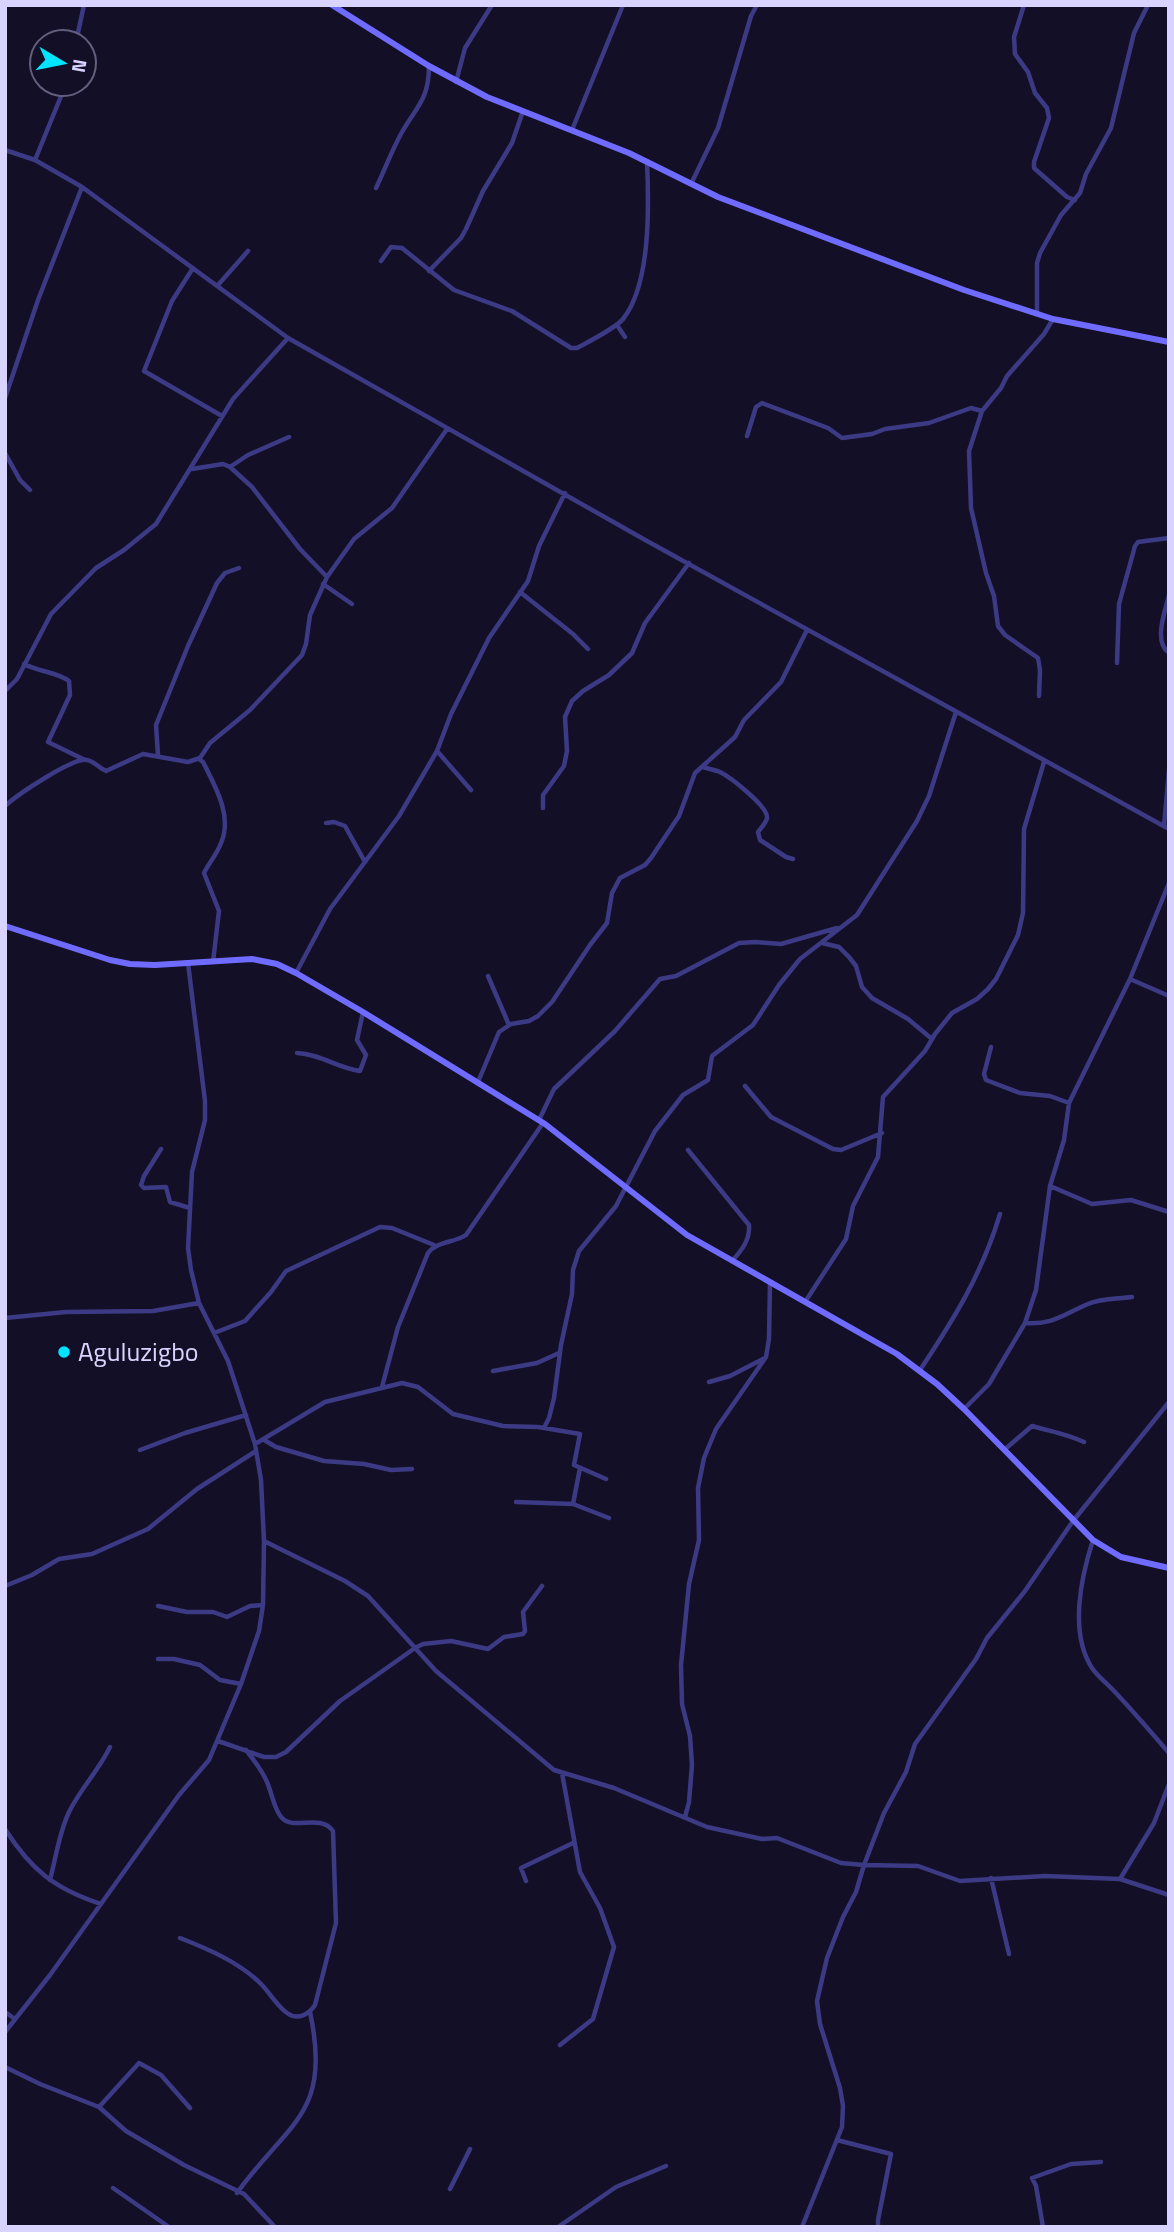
<svg xmlns="http://www.w3.org/2000/svg" width="1174" height="2232" font-family="'Titillium Web',sans-serif">
<style>
.lines{fill:none;stroke-linecap:round;stroke-linejoin:round}
.street{stroke:#3d3a85;stroke-width:4.5}
.secondary{stroke:#6f6bff;stroke-width:6}
.poi-dot{fill:#00e5ff;stroke:#130f26;stroke-width:2.5}
.labels{text-anchor:middle;stroke-width:5;stroke-linejoin:round;paint-order:stroke}
.poi-label{font-size:26px;fill:#d9d4ff;stroke:#130f26;text-anchor:start}
</style>
<rect width="100%" height="100%" fill="#130f26"/>
<g class="lines">
<!-- street -->
<path class="street" d="M1024,5l-10,32 1,17 13,18 7,21 12,15 2,10 -15,44v6l33,29 8,3
M76,42l8,-37
M456,82l9,-34 27,-43
M572,130l51,-125
M5,150l30,10 47,27 206,151 359,203 522,288
M35,160l31,-76
M691,184l27,-56 33,-112 6,-11
M376,188c9,-19 16,-38 26,-56 15,-26 27,-33 27,-66
M381,261l10,-14 11,1 52,42 58,21 59,37h6c11,-6 39,-20 46,-29 28,-35 26,-114 24,-158
M193,268l-21,33 -28,70 78,45
M429,271l32,-33 5,-9 17,-38 29,-48 11,-32
M218,285l30,-34
M1037,313v-50l3,-10 21,-38 19,-22 6,-19 25,-46 23,-95 14,-28
M617,325l8,12
M5,398l33,-98 44,-113
M747,436l9,-29 6,-4 66,25 14,10 30,-4 13,-5 44,-6 42,-15 11,3
M5,453l15,27 10,10
M230,467l18,-12 41,-18
M192,469l31,-5 7,3 22,20 48,62 27,28
M323,584l29,20
M520,592l53,42 15,15
M1169,595c-4,17 -16,47 0,58
M1117,663l2,-59 16,-58 3,-4 31,-4
M24,664c15,8 33,8 45,17l1,14 -22,47 35,17
M5,691l12,-12 34,-65 45,-46 28,-18 32,-26 77,-125 55,-61
M1039,696l1,-26 -2,-12 -33,-23 -7,-9 -4,-30 -8,-23 -15,-65 -2,-57 13,-40 19,-23 6,-12 37,-42 9,-15
M437,751l34,39
M158,755l-2,-30 32,-79 29,-63 8,-10 14,-5
M199,759l4,3c12,24 30,54 18,81 -4,11 -12,20 -17,30l15,38 -6,51
M703,767c6,2 12,3 17,5 10,5 49,35 47,46 -1,5 -6,10 -9,14l2,8 26,17 7,2
M5,806c12,-11 68,-49 82,-46 7,1 12,8 19,11l37,-17 45,8 12,-4 10,-15 40,-33 52,-55 4,-11 4,-29 17,-38 27,-38 38,-31 55,-79
M543,808v-13l21,-29 3,-15 -2,-34 7,-16 11,-10 26,-16 23,-22 13,-30 44,-60
M326,823l8,-1 11,4 20,36
M1164,826l5,-56
M822,943l17,4 10,10 7,9 6,21 10,11 36,21 24,20
M188,963l17,138v19l-13,52 -4,76 3,22 8,33 29,58 27,83 6,36 3,61 81,40 23,15 68,75 118,99 60,18 93,39 55,12 15,-1 64,25 23,2 20,-52 22,-41 9,-28 61,-85 11,-21 38,-47 48,-70 96,-119
M296,973l34,-64 69,-93 38,-65 14,-37 38,-76 39,-57 11,-35 26,-53
M488,976l21,49
M1130,979l39,17
M991,1047l-7,27 2,6 34,13 30,3 19,7
M297,1053c23,1 41,15 63,18l6,-16 -9,-15 6,-28
M478,1082l21,-50 12,-8 18,-3 9,-5 14,-14 38,-57 17,-22 5,-30 8,-15 25,-13 6,-7 28,-42 16,-43 40,-36 9,-17 37,-38 26,-52
M745,1086l26,31 62,32 8,1 41,-17
M539,1120l15,-31 61,-58 45,-52 16,-3 63,-33 17,-1 25,2 56,-16
M161,1149l-17,27 -3,9 3,3 22,-1 4,15 20,6
M688,1150l61,75c1,15 -7,25 -17,36
M1050,1186l42,18 39,-4 38,12
M805,1302l41,-63 7,-33 25,-49 5,-60 42,-46 10,-17 17,-21 25,-14 11,-10 8,-10 22,-44 5,-22 1,-84 20,-67
M5,1318l61,-6 87,-1 46,-8
M1025,1323c29,2 39,-9 63,-19 13,-6 30,-5 44,-7
M214,1333l31,-12 26,-29 15,-21 94,-44 12,1 42,17
M920,1370c34,-51 62,-96 80,-156
M493,1371l44,-8 22,-10
M709,1382l21,-6 35,-18
M382,1387l16,-60 30,-74c9,-12 26,-10 38,-18l77,-112
M964,1409l25,-25 36,-61 11,-33 14,-104 14,-46 5,-37 61,-124 39,-96
M544,1428l5,-10 5,-20 7,-53 11,-51 1,-24 6,-19 37,-45 39,-75 28,-36 25,-15 4,-24 41,-31 26,-40 21,-26 57,-44 60,-94 12,-25 27,-84
M264,1440l12,7 48,14 40,3 27,6 21,-1
M255,1444l70,-42 77,-19 16,4 35,27 50,12 35,1 42,7 -6,31 32,14
M140,1450l45,-17 61,-18
M1004,1450l28,-24c17,5 35,8 52,16
M516,1502l57,2 36,14
M573,1504l7,-36
M1093,1540c-12,37 -24,93 -1,128 6,9 15,15 22,23 19,20 37,41 55,62
M5,1586l27,-11 27,-16 33,-5 56,-25 49,-40 59,-38
M158,1606l29,6h26l14,5 23,-11 13,-1
M158,1659h16l26,6 20,15 21,4
M218,1741l46,16h12l10,-5 54,-51 75,-53 8,-4 28,-3 37,8 16,-12 19,-3 2,-3 -2,-19 19,-26
M685,1817l4,-15 3,-37 -2,-29 -8,-32 -1,-39 8,-81 10,-44 -1,-52 6,-30 12,-29 50,-72 3,-18 1,-57
M5,1829c26,41 50,60 96,75
M991,1878l18,76
M1120,1879l34,-56 15,-39
M50,1880c6,-23 9,-47 19,-68 12,-24 30,-42 41,-65
M526,1881l-5,-13 52,-25
M180,1938c28,11 59,24 81,46 9,9 16,22 26,29 11,8 22,1 28,-8l21,-82 -3,-92c-13,-18 -39,0 -51,-13 -8,-8 -10,-25 -15,-36 -5,-12 -13,-22 -21,-32
M5,2012l10,7
M5,2032l45,-57 129,-180 30,-35 32,-76 18,-53 4,-26 1,-63
M560,2045l33,-26 21,-72 -14,-39 -20,-36 -18,-99
M5,2067l35,17 59,23 27,24 58,34 60,29 31,33
M99,2107l40,-44 22,12 29,33
M837,2140l54,14 -13,66v7
M113,2188l56,39
M450,2189l20,-40
M237,2193c52,-72 95,-79 73,-181
M558,2227l58,-40 50,-21
M802,2227l40,-100 1,-21 -3,-18 -20,-64 -3,-23 10,-43 16,-41 13,-25 8,-27 54,1 42,15 85,-5 75,3 49,16
M1043,2227l-7,-41 -4,-8 39,-14 30,-2"/>
<!-- secondary -->
<path class="secondary" d="M332,5l97,61 58,31 142,56 89,44 246,93 89,29 116,23
M5,926l105,34 20,4 25,1 97,-6 25,5 19,9 67,39 182,112 142,111 210,119 40,30 27,25 129,131 28,17 48,11"/>
</g>
<!-- markers -->
<circle class="poi-dot" cx="64" cy="1352" r="7"/>
<g class="labels">
<!-- poi labels -->
<g class="poi-label">
<text x="78" y="1361">Aguluzigbo</text>
</g>
</g>
<!-- border -->
<rect width="1174" height="2232" fill="none" stroke="#d9d4ff" stroke-width="14"/>
<!-- north arrow -->
<g transform="translate(63 63) rotate(100)"><circle r="33" fill="#130f26" stroke="#625e7d" stroke-width="2"/>
<path d="M0-5L12 26L0 18L-12 26Z" fill="#00e5ff"/>
<text y="-10" font-size="19" font-weight="bold" text-anchor="middle" fill="#d9d4ff">N</text>
</g>
</svg>
